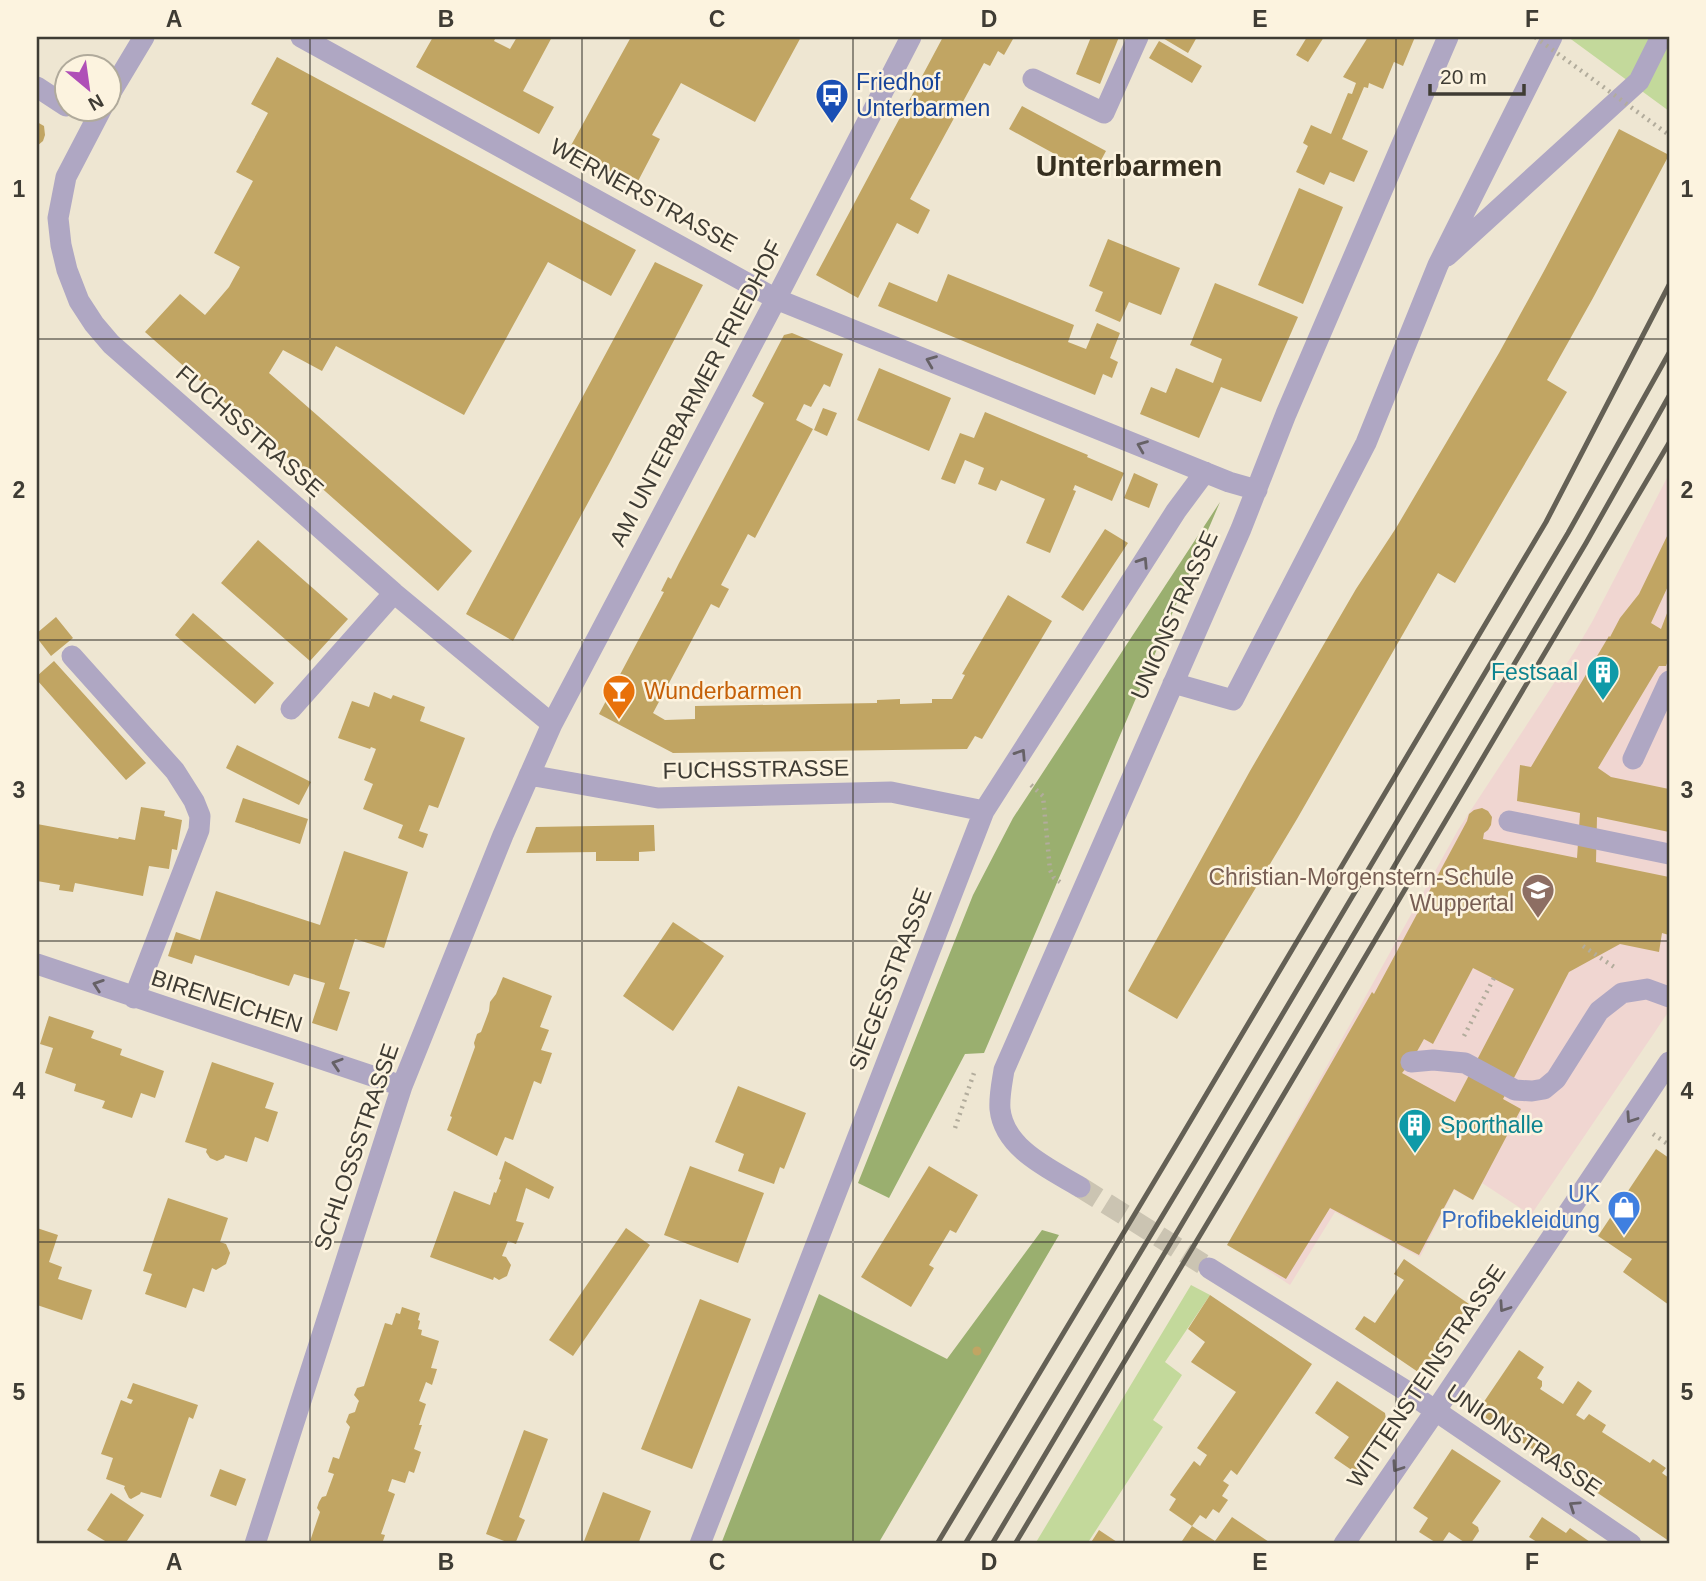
<svg xmlns="http://www.w3.org/2000/svg" width="1706" height="1581" font-family="Arial,sans-serif">
<style>
.education{fill:#f0d6d1}
.green{fill:#c3d99b}
.forest{fill:#9aaf6f}
.building{fill:#c1a563;fill-rule:evenodd}
.lines{fill:none;stroke-linecap:round;stroke-linejoin:round}
.minor-tunnel{stroke:#cbc4b2;stroke-width:21;stroke-dasharray:21 10;stroke-linecap:butt}
.path{stroke:#b2ac9c;stroke-width:4.5;stroke-dasharray:2 5;stroke-linecap:butt}
.minor{stroke:#afa7c3;stroke-width:21}
.rail{stroke:#646055;stroke-width:5}
.path-bridge{stroke:#b2ac9c;stroke-width:4.5;stroke-dasharray:2 5;stroke-linecap:butt}
.oneway{stroke:#666166}
.grid{fill:none;stroke:#3f3c34;stroke-width:2;stroke-opacity:0.55}
.labels{text-anchor:middle;stroke-width:5;stroke-linejoin:round;paint-order:stroke}
.transit-label{font-size:23px;fill:#164399;stroke:#fcf3df;text-anchor:start}
.street-label{font-size:23px;fill:#3f3c34;stroke:#fcf3df}
.culture-label{font-size:23px;fill:#0d838f;stroke:#fcf3df;text-anchor:end}
.food-label{font-size:23px;fill:#c56008;stroke:#fcf3df;text-anchor:start}
.education-label{font-size:23px;fill:#785e54;stroke:#fcf3df;text-anchor:end}
.shop-label{font-size:23px;fill:#366cbe;stroke:#fcf3df;text-anchor:end}
.district-label{font-size:30px;font-weight:bold;fill:#362f20;stroke:#fcf3df}
.neatline{fill:none;stroke:#3f3c34;stroke-width:2.5}
.grid-label{font-size:23px;text-anchor:middle;font-weight:bold;fill:#3f3c34}
</style>
<rect width="100%" height="100%" fill="#eee6d2"/>
<!-- education -->
<path class="education" d="M1669,474v537l-138,204 -49,-32 -9,17 -19,-10 -34,67 -85,-45 -45,73 -62,-41 230,-414 117,-179 17,-29z"/>
<!-- green -->
<path class="green" d="M1568,37h101v74z
M1191,1285l19,10 -45,67 17,13 -29,45 10,7 -76,117h-52z"/>
<!-- forest -->
<path class="forest" d="M1220,502l-236,551 -19,1 -76,144 -31,-15 115,-288 40,-77z
M1042,1230l17,5 -181,309h-157l98,-250 128,65z"/>
<!-- building -->
<path class="building" d="M433,37h63l-2,4 16,8 7,-12h35l-29,54 31,16 -15,27 -123,-67z
M631,37h170l-46,85 -74,-39 -29,52 8,4 -24,46 -67,-36z
M943,37h65l5,2 -9,16 -6,-4 -8,15 -6,-3 -74,136 20,11 -12,24 -21,-11 -39,75 -42,-23z
M1091,37h28l-19,47 -24,-10z
M1161,37h36l-9,16z
M1307,37h17l-16,25 -12,-7z
M1368,37h47l-12,29 -9,-4 -11,27 -14,-6 -1,5 -4,-1 -22,52 26,12 -14,31 -24,-10 -6,13 -28,-13 12,-26 -5,-3 8,-18 20,9 17,-41 4,1 4,-11 -13,-6z
M1159,41l43,25 -10,17 -43,-25z
M277,57l359,193 -25,46 -63,-34 -84,153 -128,-69 -14,25 -39,-21 -14,23 203,178 -34,40 -293,-259 35,-38 25,21 24,-28 11,-20 -26,-14 39,-72 -17,-9 32,-59 -17,-9z
M1022,106l84,45 -13,24 -84,-46z
M37,122l7,4 1,9 -2,6 -6,5z
M1619,129l50,26 -76,143 -46,82 20,12 -112,191 -17,-10 -141,246 -120,200 -49,-28 122,-220 106,-182 40,-61 103,-175 45,-82z
M1299,188l44,19 -40,97 -45,-19z
M1108,239l72,29 -19,47 -32,-13 -9,20 -25,-11 8,-19 -14,-6z
M655,262l48,23 -94,179 -96,177 -47,-27z
M948,274l126,51 -6,17 18,7 11,-26 23,10 -10,25 8,4 -6,16 -9,-4 -8,21 -217,-89 11,-24 48,20z
M1215,283l83,34 -37,85 -40,-15 -22,51 -59,-24 11,-27 15,6 10,-25 37,15 9,-24 -32,-14z
M792,333l51,21 -13,33 -6,-3 -13,23 -7,-3 -8,16 17,9 -58,109 -7,-4 -27,51 8,4 -10,19 -8,-4 -58,109 12,7 30,-1v-13l182,-3v-3l23,-1v5l32,-1v-4h20l13,-24 -3,-1 46,-79 44,26 -70,118 -7,-3 -8,13 -294,4 -74,-39 65,-122 -3,-1 7,-14 3,2 8,-16 85,-160 -12,-7 32,-61z
M879,368l72,30 -22,53 -72,-31z
M823,408l14,5 -10,23 -13,-6z
M985,412l103,43 -1,2 37,16 -12,28 -37,-16 -2,5 3,1 -26,62 -24,-10 19,-44 -44,-19 -5,11 -18,-7 6,-16 -19,-8 -10,24 -14,-5 19,-46 14,5z
M1134,473l24,11 -9,24 -25,-10z
M1105,529l23,14 -45,68 -22,-14z
M1669,532v52l-18,39 10,6 8,-21v50l-3,8h-7l-61,102 13,9 58,12v43l-72,-15 -1,45 73,15v58l-7,-2 -3,19 -39,-8 -51,28 -66,127 18,10 -48,91 -19,-11 -35,66 -89,-47 -44,71 -59,-34 145,-253 2,2 93,-173 2,-7 5,-4 8,-2 6,3 4,6 -1,8 -3,5 -4,3 -1,6 94,19 3,-45 -63,-12 3,-36 11,2 78,-131 1,1 10,-19 19,-24zM1473,968l41,21 -59,113 -53,-29 9,-11 13,-23 9,5z
M258,540l90,79 -38,42 -89,-78z
M193,613l81,70 -19,21 -80,-69z
M56,617l17,21 -22,18 -14,-18v-5z
M54,661l92,102 -20,17 -89,-100v-4z
M374,692l17,7 2,-4 32,12 -5,14 45,17 -27,70 -9,-3 -10,26 9,3 -5,14 -25,-10 5,-13 -40,-16 10,-25 -9,-4 12,-31 -5,-2 -1,2 -32,-11 14,-37 17,6z
M237,745l74,37 -12,23 -73,-37z
M243,798l65,21 -8,25 -65,-22z
M141,807l24,4 -1,5 18,4 -5,30 -5,-1 -3,20 -20,-3 -6,30 -68,-13 -2,9 -14,-2 1,-5 -23,-4v-57l81,15 1,-2 16,3z
M654,825l1,26 -16,1v9h-43v-9l-70,1 10,-26z
M344,851l64,21 -24,76 -29,-9 -16,50 11,3 -13,39 -25,-8 13,-40 -31,-9 -5,12 -94,-31 -3,9 -24,-8 8,-24 24,8 16,-49 104,34z
M673,922l51,34 -51,75 -50,-35z
M503,977l49,19 -12,31 9,3 -8,20 11,3 -11,31 -7,-3 -21,59 -8,-3 -8,19 -50,-26 5,-13 -2,-1 25,-69 -1,-4 3,-9 4,-2 8,-21 1,-9 6,-8z
M49,1016l45,15 -3,7 31,11 -2,6 44,16 -9,27 -14,-5 -9,25 -30,-10 3,-7 -31,-10 2,-7 -31,-11 8,-25 -13,-4z
M212,1062l62,21 -9,25 13,4 -10,30 -13,-5 -8,25 -22,-7 -1,3 -7,3 -7,-3 -4,-6 1,-3 -22,-7z
M738,1086l68,27 -22,56 -4,-2 -6,17 -36,-13 6,-17 -29,-12z
M1656,1149l13,9v147l-46,-33 9,-13 -34,-23z
M505,1161l49,26 -5,12 -23,-11 -10,33 8,2 -8,21 -8,-3 -6,15 4,1 5,8 -4,11 -8,4 -5,-3 -1,3 -63,-23 24,-66 36,14 4,-13 2,1 5,-13 -2,-1z
M690,1166l74,27 -26,70 -74,-28z
M929,1166l49,29 -22,38 -6,-3 -21,35 5,3 -23,39 -50,-30z
M168,1198l60,20 -8,24 6,2 4,9 -4,11 -10,6 -4,-2 -8,24 -11,-4 -7,20 -41,-14 7,-20 -9,-3z
M37,1228l21,7 -9,27 13,5 -4,12 34,11 -10,30 -45,-15z
M626,1228l24,17 -77,111 -24,-16z
M1404,1259l65,45 -48,70 -66,-45 9,-13 11,7 29,-43 -10,-6z
M1210,1295l102,69 -75,111 -6,-5 -8,11 6,4 -7,11 6,4 -9,13 -6,-4 -7,10 -6,-4 -8,11 -23,-16 7,-11 -6,-4 24,-34 6,5 7,-11 -10,-7 39,-56 -45,-30 14,-20 -17,-13z
M700,1299l51,20 -59,150 -51,-20z
M402,1307l18,6 -2,7 2,1 -2,8 4,1 -1,5 18,6 -8,27 6,1 -5,16 -6,-3 -7,19 7,3 -7,21h3l-8,24 7,3 -7,21 -5,-2 -4,12 -13,-4 -4,12 7,3 -14,40 4,1 -3,9h-73l11,-32 -3,-4 2,-6 3,-5 4,-1 8,-22 -6,-2 5,-15 6,2 11,-32 -4,-5 3,-8 6,-2 3,-9 1,-2 -5,-6 3,-7 7,-2 21,-63 7,2 4,-12 4,1z
M972.5 1351a4.5 4.5 0 1 1 9 0a4.5 4.5 0 1 1-9 0Z
M1519,1350l25,17 -7,11 5,3v5l-2,3 23,15 15,-23 14,10 -16,24 8,5 5,-6 17,11 -4,7 48,31 3,-4 13,9 -4,5 7,5v63l-192,-129z
M1337,1381l48,32 2,12 -31,48 -22,-15 15,-21 -34,-24z
M133,1383l65,22 -5,14 -4,-2 -28,81 -20,-6 -1,2 -9,5 -2,-1 -5,-10 1,-2 -19,-7 7,-21 -12,-4 20,-54 10,4 2,-4 -6,-2z
M524,1430l24,9 -29,78 6,3 -10,24h-3l-26,-10z
M1452,1449l49,32 -29,42 6,4 1,4 -8,12 -4,1 -18,-12 -8,12h-3l-19,-12 9,-14 -15,-10z
M220,1469l26,10 -10,27 -26,-10z
M603,1492l48,19 -13,33h-55z
M111,1493l33,22 -19,29h-15l-23,-14z
M1232,1517l40,27h-92l12,-18 23,15z
M1542,1517l24,16 4,-5 23,16h-53l-11,-7z
M1099,1530l21,14h-30z"/>
<g class="lines">
<!-- minor-tunnel -->
<path class="minor-tunnel" d="M1080,1187l129,81"/>
<!-- path -->
<path class="path" d="M1031,785l12,11 7,74 4,8 6,4
M1583,946l34,23
M1464,1036l30,-58
M955,1128l20,-58
M1653,1134l16,11"/>
<!-- minor -->
<path class="minor" d="M301,37l475,262 453,183 28,8
M1033,79l71,34 34,-76
M37,87l29,19
M108,97l36,-60
M102,108l-36,69 -8,41 3,27 6,25 12,31 15,23 17,20 283,249 158,131
M1447,256l192,-175 22,-44
M72,656l103,115 19,30 6,15 -1,14 -65,168
M1173,683l60,17 133,-257 72,-178 114,-228
M291,709l103,-116
M1633,759l36,-78
M529,775l129,23 233,-6 93,19
M1509,821l160,33
M37,964l365,122
M1411,1062l22,-2 32,3 50,27 17,1 12,-2 12,-10 43,-68 23,-18 25,-4 22,8
M1080,1187c-30,-18 -76,-38 -80,-78 -1,-13 2,-26 4,-39l237,-541 45,-115 162,-377
M1209,1268l199,124 223,152
M255,1544l147,-458 101,-251 49,-111 224,-425 135,-262
M700,1544l284,-733 192,-300 29,-39
M1344,1544l92,-134 233,-348"/>
<!-- rail -->
<path class="rail" d="M937,1544l238,-397 371,-625 123,-237
M965,1544l231,-384 372,-627 101,-180
M992,1544l594,-1001 83,-147
M1015,1544l217,-362 437,-739"/>
<!-- path-bridge -->
<path class="path-bridge" d="M1535,37l134,98"/>
</g>
<!-- one-way arrows -->
<defs><path id="oneway-chevron" d="M-2-3.5L2.5 0L-2 3.5" fill="none" stroke-width="1.6" stroke-linecap="round" stroke-linejoin="round" transform="scale(1.75)"/></defs>
<g class="oneway">
<use href="#oneway-chevron" transform="translate(931 361) rotate(-158)"/>
<use href="#oneway-chevron" transform="translate(1142 446) rotate(-158)"/>
<use href="#oneway-chevron" transform="translate(1143 562) rotate(-57)"/>
<use href="#oneway-chevron" transform="translate(1021 754) rotate(-57)"/>
<use href="#oneway-chevron" transform="translate(98 985) rotate(-161)"/>
<use href="#oneway-chevron" transform="translate(337 1064) rotate(-162)"/>
<use href="#oneway-chevron" transform="translate(1631 1118) rotate(124)"/>
<use href="#oneway-chevron" transform="translate(1504 1307) rotate(124)"/>
<use href="#oneway-chevron" transform="translate(1397 1467) rotate(124)"/>
<use href="#oneway-chevron" transform="translate(1574 1506) rotate(-146)"/>
</g>
<!-- grid -->
<path class="grid" d="M310,37v1507M582,37v1507M853,37v1507M1124,37v1507M1396,37v1507M37,339h1632M37,640h1632M37,941h1632M37,1242h1632"/>
<!-- icons -->
<defs>
<symbol id="bus-pin" viewBox="-11 -11 22 30"><path d="M0 17L-7.5 6A9.5 9.5 0 1 1 7.5 6Z" fill="#1a4fb4" stroke="#fcf3df"/><path d="M-5-6H5V4H4V6H2V4H-2V6H-4V4H-5ZM-3.5-4V0h7V-4ZM-3.5 1.2v1.5H-2V1.2ZM2 1.2v1.5H3.5V1.2Z" fill="#fff"/></symbol>
<symbol id="building-pin" viewBox="-11 -11 22 30"><path d="M0 17L-7.5 6A9.5 9.5 0 1 1 7.5 6Z" fill="#0f9aa8" stroke="#fcf3df"/><path d="M-4-6H4V6H1V3H-1V6H-4ZM-2.5-4.3h1.7v1.8h-1.7ZM.8-4.3h1.7v1.8H.8ZM-2.5-1h1.7V.8h-1.7ZM.8-1h1.7V.8H.8Z" fill="#fff"/></symbol>
<symbol id="bar-pin" viewBox="-11 -11 22 30"><path d="M0 17L-7.5 6A9.5 9.5 0 1 1 7.5 6Z" fill="#e8710a" stroke="#fcf3df"/><path d="M-6-5H6L.8 .8V4.5H3.5V6h-7V4.5H-.8V.8Z" fill="#fff"/></symbol>
<symbol id="school-pin" viewBox="-11 -11 22 30"><path d="M0 17L-7.5 6A9.5 9.5 0 1 1 7.5 6Z" fill="#8d6e63" stroke="#fcf3df"/><path d="M0-5L7-2L0 1L-7-2ZM-4 1L0 2.5L4 1V4Q0 6-4 4Z" fill="#fff"/></symbol>
<symbol id="shop-pin" viewBox="-11 -11 22 30"><path d="M0 17L-7.5 6A9.5 9.5 0 1 1 7.5 6Z" fill="#3f7fe0" stroke="#fcf3df"/><path d="M-5-2.5h2.3a2.7 3.5 0 0 1 5.4 0H5L5.5 6h-11ZM-1.5-2.5h3a1.5 2.3 0 0 0-3 0Z" fill="#fff"/></symbol>
</defs>
<g fill-rule="evenodd">
<use href="#bus-pin" x="813" y="76" width="38" height="52"/>
<use href="#building-pin" x="1584" y="653" width="38" height="52"/>
<use href="#bar-pin" x="600" y="672" width="38" height="52"/>
<use href="#school-pin" x="1519" y="871" width="38" height="52"/>
<use href="#building-pin" x="1396" y="1106" width="38" height="52"/>
<use href="#shop-pin" x="1605" y="1188" width="38" height="52"/>
</g>
<g class="labels">
<!-- transit labels -->
<g class="transit-label">
<text x="856" y="90">Friedhof<tspan x="856" dy="26">Unterbarmen</tspan></text>
</g>
<!-- street labels -->
<g class="street-label">
<text transform="translate(644 195) rotate(29)" y="8">WERNERSTRASSE</text>
<text transform="translate(696 393) rotate(-62)" y="8">AM UNTERBARMER FRIEDHOF</text>
<text transform="translate(250 431) rotate(41)" y="8">FUCHSSTRASSE</text>
<text transform="translate(1174 615) rotate(-66)" y="8">UNIONSTRASSE</text>
<text transform="translate(756 769) rotate(-1)" y="8">FUCHSSTRASSE</text>
<text transform="translate(890 979) rotate(-69)" y="8">SIEGESSTRASSE</text>
<text transform="translate(227 1001) rotate(18)" y="8">BIRENEICHEN</text>
<text transform="translate(356 1147) rotate(-71)" y="8">SCHLOSSSTRASSE</text>
<text transform="translate(1426 1376) rotate(-56)" y="8">WITTENSTEINSTRASSE</text>
<text transform="translate(1524 1440) rotate(34)" y="8">UNIONSTRASSE</text>
</g>
<!-- culture labels -->
<g class="culture-label">
<text x="1578" y="680">Festsaal</text>
<text x="1440" y="1133" text-anchor="start">Sporthalle</text>
</g>
<!-- food labels -->
<g class="food-label">
<text x="644" y="699">Wunderbarmen</text>
</g>
<!-- education labels -->
<g class="education-label">
<text x="1514" y="885">Christian-Morgenstern-Schule<tspan x="1514" dy="26">Wuppertal</tspan></text>
</g>
<!-- shop labels -->
<g class="shop-label">
<text x="1600" y="1202">UK<tspan x="1600" dy="26">Profibekleidung</tspan></text>
</g>
<!-- district labels -->
<g class="district-label">
<text x="1129" y="176">Unterbarmen</text>
</g>
</g>
<!-- border -->
<rect width="1706" height="1581" fill="none" stroke="#fcf3df" stroke-width="77"/>
<!-- north arrow -->
<g transform="translate(88 88) rotate(151)"><circle r="33" fill="#fcf3df" stroke="#b0aa9b" stroke-width="2"/>
<path d="M0-5L12 26L0 18L-12 26Z" fill="#af4fb7"/>
<text y="-10" font-size="19" font-weight="bold" text-anchor="middle" fill="#3f3c34">N</text>
</g>
<!-- scale -->
<path d="M1430 84v10h94v-10" fill="none" stroke="#3f3c34" stroke-width="3.5"/>
<text x="1440" y="84" font-size="21" fill="#3f3c34" stroke="#fcf3df" stroke-width="5" paint-order="stroke">20 m</text>
<rect x="38" y="38" width="1630" height="1504" class="neatline"/>
<g class="grid-label">
<text x="174" y="27">A</text>
<text x="446" y="27">B</text>
<text x="717" y="27">C</text>
<text x="989" y="27">D</text>
<text x="1260" y="27">E</text>
<text x="1532" y="27">F</text>
<text x="19" y="197">1</text>
<text x="1687" y="197">1</text>
<text x="19" y="498">2</text>
<text x="1687" y="498">2</text>
<text x="19" y="798">3</text>
<text x="1687" y="798">3</text>
<text x="19" y="1099">4</text>
<text x="1687" y="1099">4</text>
<text x="19" y="1400">5</text>
<text x="1687" y="1400">5</text>
<text x="174" y="1570">A</text>
<text x="446" y="1570">B</text>
<text x="717" y="1570">C</text>
<text x="989" y="1570">D</text>
<text x="1260" y="1570">E</text>
<text x="1532" y="1570">F</text>
</g>
</svg>
